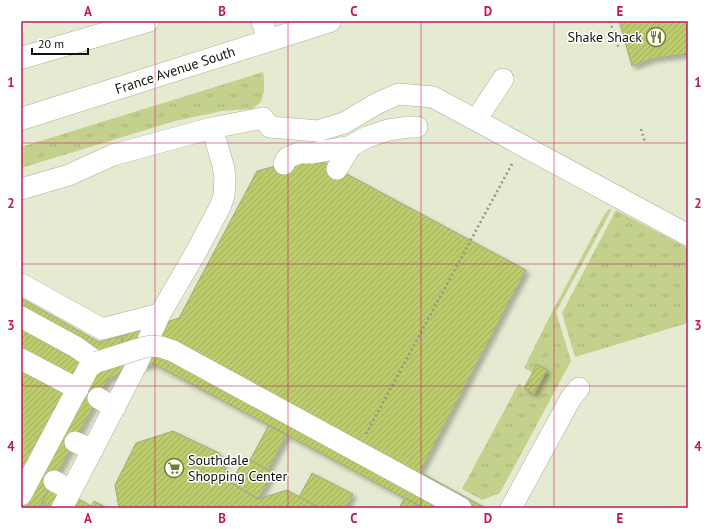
<svg xmlns="http://www.w3.org/2000/svg" width="709" height="529" font-family="'PT Sans',sans-serif">
<style>
.grass{fill:url(#grass-tufts)}
.building{fill:url(#building-hatch);stroke:#a2a78f;filter:url(#shadow)}
.lines{fill:none;stroke-linecap:round;stroke-linejoin:round}
.minor-casing{stroke:#aab098;stroke-width:22}
.major-casing{stroke:#aab098;stroke-width:23}
.path{stroke:#929784;stroke-width:2.5;stroke-dasharray:2 3;stroke-linecap:butt}
.minor{stroke:#fff;stroke-width:21}
.major{stroke:#fff;stroke-width:22}
.minor-bridge-casing{stroke:#aab098;stroke-width:22;stroke-linecap:butt}
.minor-bridge{stroke:#fff;stroke-width:21}
.grid{fill:none;stroke:#c2185b;stroke-width:1;stroke-opacity:0.55}
.labels{text-anchor:middle;stroke-width:3;stroke-linejoin:round;paint-order:stroke}
.poi-label{font-size:14px;fill:#11130b;stroke:#fff;text-anchor:end}
.street-label{font-size:14px;fill:#11130b;stroke:#fff}
.neatline{fill:none;stroke:#c2185b;stroke-width:1.5}
.grid-label{font-size:13px;text-anchor:middle;font-weight:bold;fill:#c2185b}
</style>
<defs>
<pattern id="grass-tufts" width="24" height="20" patternUnits="userSpaceOnUse"><rect width="24" height="20" fill="#c3d18d"/><path d="M3 7l-1-3M5 7V3M7 7l1-3M15 17l-1-3M17 17v-4M19 17l1-3" fill="none" stroke="#a6b378"/></pattern>
<pattern id="building-hatch" width="6" height="6" patternUnits="userSpaceOnUse"><rect width="6" height="6" fill="#bacc6e"/><path d="M-1 1l2-2M0 6l6-6M5 7l2-2" fill="none" stroke="#9fae5e"/></pattern>
<filter id="shadow"><feDropShadow dx="3.5" dy="3.5" stdDeviation="2" flood-color="#0004"/></filter>
</defs>
<rect width="100%" height="100%" fill="#e5ebd1"/>
<!-- grass -->
<path class="grass" d="M263,72l1,5v14l-3,11 -9,7 -30,2 -47,10 -154,47v-21z
M612,209l-56,103 15,49 -71,132 -18,7 -20,-11 57,-106 5,5 10,5 13,-22 -10,-7 -5,8 -8,-4 28,-56 52,-97 4,-5z
M616,210l72,38v75l-113,34 -13,-44z"/>
<!-- building -->
<path class="building" d="M619,21h69v33l-33,4 -23,8z
M313,156l213,114 -106,202 62,34 -1,2h-58l-269,-144 -23,6 -10,-34 58,-18 78,-147z
M21,298l78,44 22,-6 10,34 -23,9 -69,129h-18z
M537,364l10,6 -13,24 -10,-6z
M269,425l18,10 -19,35 -18,-10z
M173,431l46,22 12,30 27,16 29,-9 33,18h-201l-4,-23 21,-42z
M245,457l28,16 -15,26 -27,-16z
M312,473l41,21 -7,14h-26l-21,-11z
M52,484l39,22 -1,2h-36l-12,-6z
M405,498l15,8 -1,2h-20z
M94,501l13,7h-17z"/>
<g class="lines">
<defs>
<path id="minor" d="M262,21l6,19
M476,120l27,-41
M284,164l3,-6 12,-5h14l38,-7 16,-9 21,-7 21,-3h8
M337,169l14,-23
M21,189l48,-14 44,-20 99,-27 51,-10 7,9 48,4 26,-8 32,-19 22,-10 35,3 255,138
M21,284l81,45 58,-15
M21,317l55,30 21,15 -8,5 -68,128
M161,347l12,4 288,157
M21,359l57,30
M98,398l17,10
M75,442l18,8
M54,481l17,9
M62,508l74,-142 24,-52 35,-60 25,-47 4,-11 1,-20 -2,-11 -11,-37
M511,508l60,-110 8,-10"/>
<path id="major" d="M21,58l127,-37
M21,119l309,-98"/>
</defs>
<!-- minor casing -->
<use href="#minor" class="minor-casing"/>
<!-- major casing -->
<use href="#major" class="major-casing"/>
<!-- path -->
<path class="path" d="M610,21l9,28
M641,129l4,13
M366,434l147,-272"/>
<!-- minor -->
<use href="#minor" class="minor"/>
<!-- major -->
<use href="#major" class="major"/>
<defs>
<path id="minor-bridge" d="M97,362l48,-15 6,-1 10,1"/>
</defs>
<!-- minor-bridge casing -->
<use href="#minor-bridge" class="minor-bridge-casing"/>
<!-- minor-bridge -->
<use href="#minor-bridge" class="minor-bridge"/>
</g>
<!-- grid -->
<path class="grid" d="M155,21v487M288,21v487M421,21v487M554,21v487M21,143h667M21,264h667M21,386h667"/>
<!-- icons -->
<defs>
<symbol id="restaurant-ring" viewBox="-11 -11 22 22"><circle r="9.5" fill="#fff" stroke="#717f2d" stroke-width="1.5"/><path d="M-5-6h1v4h1v-4h1v4h1v-4h1v5L-1.5 .5V6h-2V.5L-5-1ZM5-6V6H3V1.5H1.5Q1.5-4 5-6Z" fill="#717f2d"/></symbol>
<symbol id="supermarket-ring" viewBox="-11 -11 22 22"><circle r="9.5" fill="#fff" stroke="#717f2d" stroke-width="1.5"/><path d="M-6-5.5h2.5l.6 2H6L4.5 2H-2.5L-4.4-4H-6ZM-1.5 3.2a1.3 1.3 0 1 0 .1 0ZM3 3.2a1.3 1.3 0 1 0 .1 0Z" fill="#717f2d"/></symbol>
</defs>
<g fill-rule="evenodd">
<use href="#restaurant-ring" x="645" y="26" width="22" height="22"/>
<use href="#supermarket-ring" x="163" y="457" width="22" height="22"/>
</g>
<g class="labels">
<!-- poi labels -->
<g class="poi-label">
<text x="642" y="42">Shake Shack</text>
<text x="188" y="465" text-anchor="start">Southdale<tspan x="188" dy="16">Shopping Center</tspan></text>
</g>
<!-- street labels -->
<g class="street-label">
<text transform="translate(175 70) rotate(-18)" y="5">France Avenue South</text>
</g>
</g>
<!-- border -->
<rect width="709" height="529" fill="none" stroke="#ffffff" stroke-width="44"/>
<!-- scale -->
<path d="M32 48v6h56v-6" fill="none" stroke="#11130b" stroke-width="2"/>
<text x="38" y="48" font-size="12" fill="#11130b" stroke="#ffffff" stroke-width="3" paint-order="stroke">20 m</text>
<rect x="22" y="22" width="665" height="485" class="neatline"/>
<g class="grid-label">
<text x="88" y="16">A</text>
<text x="222" y="16">B</text>
<text x="354" y="16">C</text>
<text x="488" y="16">D</text>
<text x="620" y="16">E</text>
<text x="11" y="87">1</text>
<text x="698" y="87">1</text>
<text x="11" y="208">2</text>
<text x="698" y="208">2</text>
<text x="11" y="330">3</text>
<text x="698" y="330">3</text>
<text x="11" y="451">4</text>
<text x="698" y="451">4</text>
<text x="88" y="523">A</text>
<text x="222" y="523">B</text>
<text x="354" y="523">C</text>
<text x="488" y="523">D</text>
<text x="620" y="523">E</text>
</g>
</svg>
